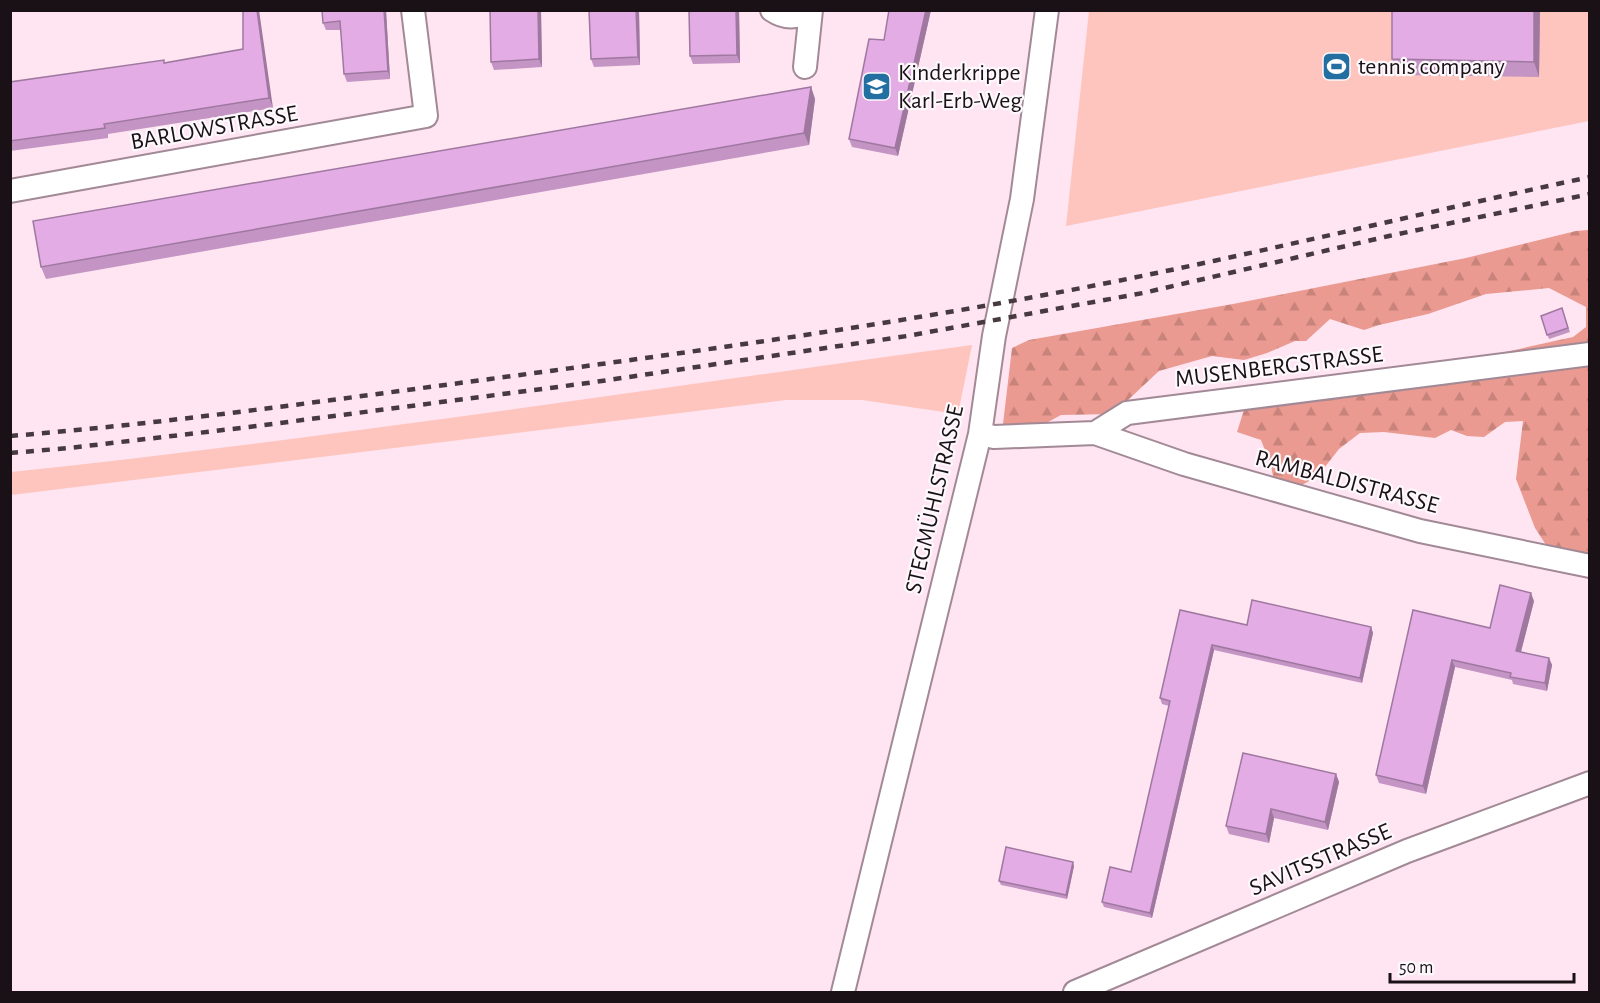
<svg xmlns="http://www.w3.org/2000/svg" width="1600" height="1003" font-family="'Alegreya Sans',sans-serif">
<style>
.green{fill:#fdc5be}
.forest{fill:url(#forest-firs)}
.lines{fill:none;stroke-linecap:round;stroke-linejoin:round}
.minor-casing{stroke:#a28996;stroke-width:26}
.minor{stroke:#fff;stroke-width:22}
.rail{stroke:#463a40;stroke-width:4.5;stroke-dasharray:8 8;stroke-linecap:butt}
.wall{fill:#c394c4}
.shaded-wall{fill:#9f78a0}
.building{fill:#e3ace4;stroke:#9f78a0;stroke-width:1.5}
.labels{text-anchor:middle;stroke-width:4.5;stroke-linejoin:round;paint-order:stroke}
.poi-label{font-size:24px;fill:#191115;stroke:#fdf8fb;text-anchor:start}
.street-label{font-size:24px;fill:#191115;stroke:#fdf8fb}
</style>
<defs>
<pattern id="forest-firs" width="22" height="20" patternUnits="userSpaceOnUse" patternTransform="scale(1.5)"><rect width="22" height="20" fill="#ea9a90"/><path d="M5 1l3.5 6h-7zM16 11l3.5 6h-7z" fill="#c8847b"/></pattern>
</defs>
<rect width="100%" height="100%" fill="#ffe4f1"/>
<!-- green -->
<path class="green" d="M1089,11h500v110l-523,105z
M972,345l-14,69 -96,-14h-76l-775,95v-23c321,-34 641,-83 961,-127z"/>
<!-- forest -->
<path class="forest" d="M1589,230v329l-39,-8 -15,-23 -19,-49 7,-58 -18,1 -21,15 -17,-1 -16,-6 -16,8 -51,-6 -24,1 -21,16 -22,28 -25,13 -18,-9 -3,-15 -10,-26 -24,-8 7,-22 329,-73 13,-10v-20l-37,-19 -63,6 -58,20 -49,11 -15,5 -34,-11 -24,22h-11l-28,12 -23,7 -32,-4 -53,15 -46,43 -52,1 -26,14 -32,-5 9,-76 17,-8 204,-36 233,-46 110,-27z"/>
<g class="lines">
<defs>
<path id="minor" d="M772,10c12,8 24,9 37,0
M805,67l6,-57
M10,191l416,-75 -13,-106
M1095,433l89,31 236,67 170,35
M980,434l14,3 101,-4 32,-20 463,-59
M843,992l137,-558 14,-98 28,-137 25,-189
M1075,992l332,-141 183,-68"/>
</defs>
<!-- minor casing -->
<use href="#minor" class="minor-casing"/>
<!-- minor -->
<use href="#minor" class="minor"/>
<!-- rail -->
<path class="rail" d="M10,436c161,-13 320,-36 480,-57 194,-26 388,-52 581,-89 174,-33 345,-76 519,-113
M10,453l59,-5 180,-21 339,-44 319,-47 236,-43 246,-57 201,-42"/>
</g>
<!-- wall -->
<path class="wall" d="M243,10l30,98 -165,26v4l-98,13v-69l155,-19 78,-14z
M386,10l4,69 -43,3 -3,-8 -3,-44h-15l-3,-7z
M541,10l1,57 -48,3 -3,-8z
M639,10l1,55 -46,2 -3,-8z
M739,10l1,53 -47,1 -3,-8z
M889,10h42l-33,146 -46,-9 -3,-8 35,-99z
M1392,10h148l-1,67 -142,-2 -5,-16z
M811,87l4,12 -6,46 -763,134 -5,-12z
M1562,308l8,24 -21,7 -8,-23z
M1534,601l-13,51 28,6 3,7 -5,26 -34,-7 -1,-4 -57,-13 -29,127 -47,-11 -3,-8 37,-165 77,18z
M1180,610l67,15 124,2 2,6 -11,50 -148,-33 -62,268 -48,-11 -2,-5 29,-30 38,-166 -7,-2 -2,-6z
M1336,774l3,8 -11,48 -54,-12 -5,25 -40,-9 -3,-8z
M1074,866l-7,33 -66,-14 -2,-4z"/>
<!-- shaded-wall -->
<path class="shaded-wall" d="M257,10h2l14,98 -4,-10z
M384,10h2l4,69 -2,-8z
M538,10h3l1,57 -3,-8z
M636,10h3l1,55 -2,-8z
M736,10h3l1,53 -3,-8z
M926,10h5l-33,146 -3,-8z
M1534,10h6l-1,67 -5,-15z
M811,87l4,12 -6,46 -5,-12z
M1531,593l3,8 -15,58 -3,-8z
M1371,627l2,6 -11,50 -2,-5z
M1212,645l2,5 -62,268 -2,-5z
M1549,658l3,7 -5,26 -2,-8z
M1452,660l3,7 -29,127 -3,-8z
M1336,774l3,8 -11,48 -3,-8z
M1271,809l3,9 -5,25 -3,-9z
M1073,862l1,4 -7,33 -1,-4z"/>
<!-- building -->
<path class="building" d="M243,10h14l12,88 -165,26 1,4 -95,13v-59l154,-22v3l79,-14z
M322,10h62l4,61 -44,3 -4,-53 -17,2z
M490,10h48l1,49 -48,3z
M589,10h47l2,47 -47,2z
M689,10h47l1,45 -47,1z
M889,10h37l-31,138 -46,-9 20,-100 15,1z
M1392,10h142v52l-142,-3z
M811,87l-7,46 -763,134 -8,-46z
M1562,308l6,20 -21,7 -6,-19z
M1500,585l31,8 -15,58 33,7 -4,25 -35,-6 1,-4 -59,-13 -29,126 -47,-11 37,-165 77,18z
M1252,600l119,27 -11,51 -148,-33 -62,268 -48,-11 8,-35 21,5 39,-171 -10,-3 20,-88 67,15z
M1243,753l93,21 -11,48 -54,-13 -5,25 -40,-8z
M1006,847l67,15 -7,33 -67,-14z"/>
<!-- icons -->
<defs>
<symbol id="stadium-square" viewBox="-11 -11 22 22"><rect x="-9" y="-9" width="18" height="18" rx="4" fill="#236fa2" stroke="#fdf8fb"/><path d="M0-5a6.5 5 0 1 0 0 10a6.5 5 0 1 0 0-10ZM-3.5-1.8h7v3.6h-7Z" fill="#fff"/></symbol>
<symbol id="school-square" viewBox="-11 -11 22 22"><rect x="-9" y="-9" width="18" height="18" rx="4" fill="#236fa2" stroke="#fdf8fb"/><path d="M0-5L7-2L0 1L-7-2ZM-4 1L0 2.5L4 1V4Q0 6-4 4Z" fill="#fff"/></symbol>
</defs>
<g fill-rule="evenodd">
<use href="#stadium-square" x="1320" y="50" width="33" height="33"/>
<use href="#school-square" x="860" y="70" width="33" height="33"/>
</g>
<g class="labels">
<!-- poi labels -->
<g class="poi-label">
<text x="1358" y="74">tennis company</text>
<text x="898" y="80">Kinderkrippe<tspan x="898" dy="28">Karl-Erb-Weg</tspan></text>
</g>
<!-- street labels -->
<g class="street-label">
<text transform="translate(214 127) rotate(-10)" y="8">BARLOWSTRASSE</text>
<text transform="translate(1279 366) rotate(-7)" y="8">MUSENBERGSTRASSE</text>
<text transform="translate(1347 481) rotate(15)" y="8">RAMBALDISTRASSE</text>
<text transform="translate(934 499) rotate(-77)" y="8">STEGMÜHLSTRASSE</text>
<text transform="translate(1320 859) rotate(-23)" y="8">SAVITSSTRASSE</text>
</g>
</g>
<!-- border -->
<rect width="1600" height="1003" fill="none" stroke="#191115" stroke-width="24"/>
<!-- scale -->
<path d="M1390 973v9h184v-9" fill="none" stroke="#191115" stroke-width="3"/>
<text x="1399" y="973" font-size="18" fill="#191115" stroke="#fdf8fb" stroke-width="4.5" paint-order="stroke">50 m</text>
</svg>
